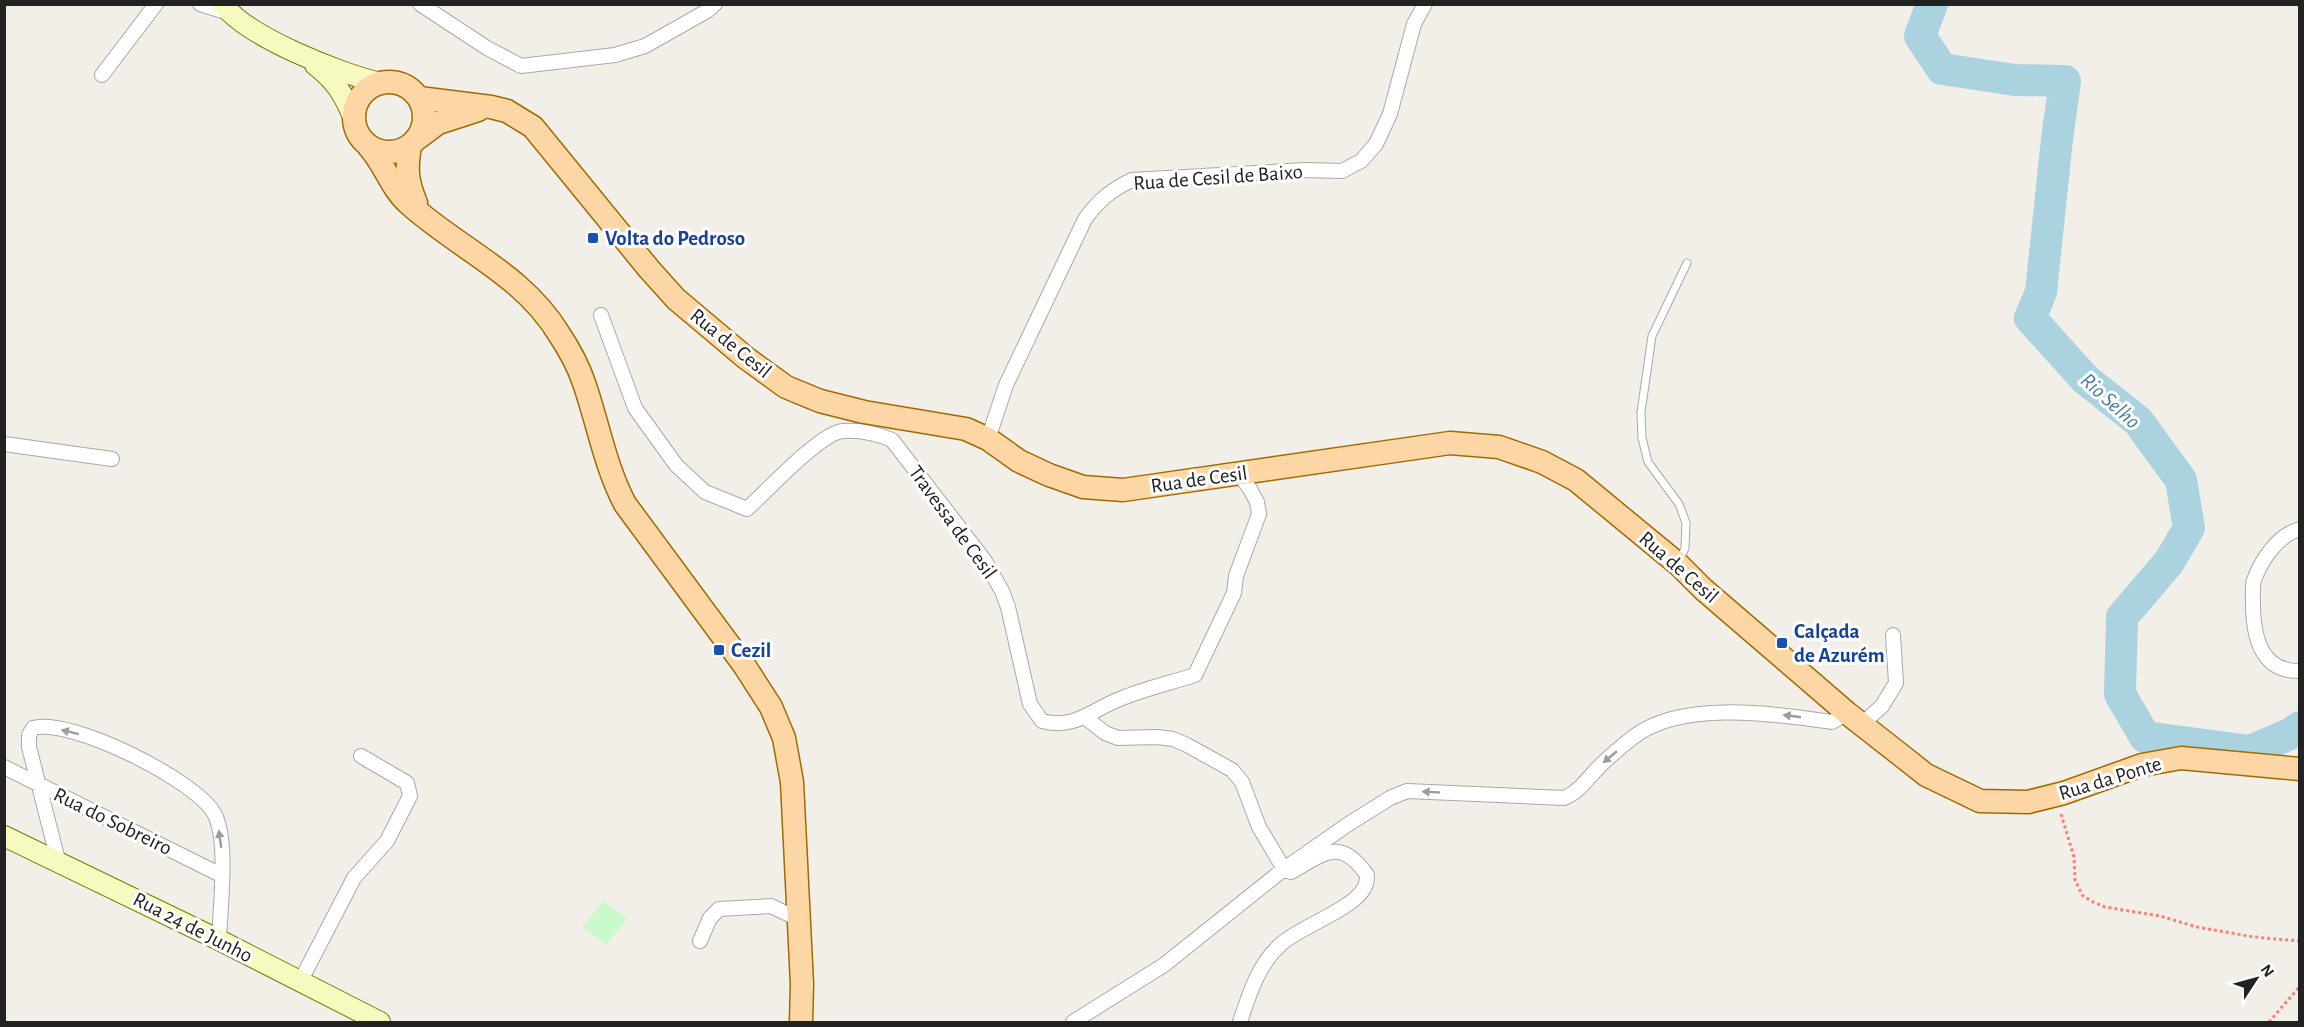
<svg xmlns="http://www.w3.org/2000/svg" width="2304" height="1027" font-family="'Alegreya Sans',sans-serif">
<style>
.park{fill:#c8facc}
.lines{fill:none;stroke-linecap:round;stroke-linejoin:round}
.river{stroke:#aad3df;stroke-width:32}
.lane-casing{stroke:#a9a9a9;stroke-width:9}
.street-casing{stroke:#a9a9a9;stroke-width:16}
.secondary-casing{stroke:#707d05;stroke-width:22}
.primary-casing{stroke:#a06b00;stroke-width:25}
.path{stroke:#fa8072;stroke-width:3;stroke-dasharray:3 3;stroke-linecap:butt}
.lane{stroke:#fff;stroke-width:7}
.street{stroke:#fff;stroke-width:14}
.secondary{stroke:#f7fabf;stroke-width:20}
.primary{stroke:#fcd6a4;stroke-width:22}
.oneway{fill:#9c9c9c}
.transit-dot{fill:#1a4fb4;stroke:#fff;stroke-width:2}
.labels{text-anchor:middle;stroke-width:6;stroke-linejoin:round;paint-order:stroke}
.street-label{font-size:21px;fill:#222;stroke:#fff}
.transit-label{font-size:21px;font-weight:bold;fill:#164399;stroke:#fff;text-anchor:start}
.water-label{font-size:22px;font-style:italic;fill:#4a7aab;stroke:#fff}
</style>
<rect width="100%" height="100%" fill="#f2efe9"/>
<!-- park -->
<path class="park" d="M603,901l24,18 -21,26 -23,-18z"/>
<g class="lines">
<!-- river -->
<path class="river" d="M1932,4l-12,32 22,33 73,11 50,1 -8,58 -16,153 -11,26 55,61 53,42 43,59 8,48 -20,34 -47,55 -2,77 25,43 105,14 40,-17 10,-7"/>
<defs>
<path id="lane" d="M1680,560l5,-12 1,-25 -7,-19 -31,-42 -6,-24 -1,-26 11,-76 35,-73"/>
<path id="street" d="M200,4l29,9
M420,4l67,44 34,18 94,-11 30,-9 62,-35 8,-7
M102,75l54,-71
M601,315l34,93 41,57 29,27 42,17c18,-16 74,-77 96,-78 16,-1 35,3 49,9l93,121 17,30 6,16 22,97 12,17c33,9 51,-12 78,-22 24,-10 50,-16 75,-24l39,-82 2,-17 23,-62 -2,-12 -7,-13 -12,-16
M988,439l18,-54 79,-166c14,-19 26,-29 47,-39l173,-10 37,1 19,-10 15,-17 14,-30 24,-90 11,-20
M4,444l108,15
M2300,529c-22,6 -38,30 -46,51 -2,7 -1,16 -1,23 0,32 7,69 47,68
M1086,718l19,15 13,5 39,-1 16,2 14,6 45,25 10,12 17,45 25,42 7,3c34,-19 49,-35 76,3 0,4 -1,10 -3,13 -10,21 -67,40 -84,57 -22,20 -31,50 -40,77
M1862,724l20,-18 14,-23 -3,-48
M4,767l217,108
M58,860l-29,-113v-12l4,-7c37,-11 162,52 181,85 15,27 6,94 5,127
M700,941l10,-23 9,-9 52,-3 27,13
M300,982l54,-104 33,-37 23,-45 -3,-13 -46,-27
M1073,1022l91,-57 120,-96 63,-44 43,-27 17,-7 157,7c16,-6 25,-22 37,-33 10,-10 21,-19 31,-27 48,-39 144,-24 200,-16l15,-9"/>
<path id="secondary" d="M223,4c22,32 120,71 158,79
M315,65c21,16 29,30 39,54
M4,836l215,104 161,82"/>
<path id="primary" d="M354 117a35 35 0 1 1 70 0a35 35 0 1 1-70 0Z
M419,98l72,9 16,4 26,16 116,142 27,30 70,59 40,29 34,14 44,11 102,17 22,10 31,22 30,14 34,12 40,3 327,-47 49,4 43,15 34,18 102,84 25,25 144,124 55,43 24,19 54,26 48,1 36,-9 78,-28 39,-7 119,11
M418,138l20,-15 40,-13
M410,146c-4,24 -3,35 6,57
M369,147c15,16 22,41 39,56 49,45 115,71 151,131 10,15 19,31 25,49 14,40 21,83 41,121l119,161 27,42 13,31 8,44 10,202 -1,38"/>
</defs>
<!-- lane casing -->
<use href="#lane" class="lane-casing"/>
<!-- street casing -->
<use href="#street" class="street-casing"/>
<!-- secondary casing -->
<use href="#secondary" class="secondary-casing"/>
<!-- primary casing -->
<use href="#primary" class="primary-casing"/>
<!-- path -->
<path class="path" d="M2061,814l13,43 1,23 7,15 9,6 14,6 55,9 37,11 57,10 46,4
M2269,1022l31,-36"/>
<!-- lane -->
<use href="#lane" class="lane"/>
<!-- street -->
<use href="#street" class="street"/>
<!-- secondary -->
<use href="#secondary" class="secondary"/>
<!-- primary -->
<use href="#primary" class="primary"/>
</g>
<!-- one-way arrows -->
<defs><path id="oneway-solid" d="M-6-.8H1V-3.2L6.5 0L1 3.2V.8H-6Z" transform="scale(1.5)"/></defs>
<g class="oneway">
<use href="#oneway-solid" transform="translate(1792 716) rotate(-172)"/>
<use href="#oneway-solid" transform="translate(70 732) rotate(-166)"/>
<use href="#oneway-solid" transform="translate(1610 757) rotate(140)"/>
<use href="#oneway-solid" transform="translate(1431 792) rotate(-177)"/>
<use href="#oneway-solid" transform="translate(220 839) rotate(-98)"/>
</g>
<!-- markers -->
<g class="transit-dot">
<rect x="587" y="232" width="12" height="12" rx="3"/>
<rect x="1776" y="637" width="12" height="12" rx="3"/>
<rect x="713" y="644" width="12" height="12" rx="3"/>
</g>
<g class="labels">
<!-- street labels -->
<g class="street-label">
<text transform="translate(1218 177) rotate(-4)" y="7">Rua de Cesil de Baixo</text>
<text transform="translate(731 343) rotate(39)" y="7">Rua de Cesil</text>
<text transform="translate(1199 479) rotate(-8)" y="7">Rua de Cesil</text>
<text transform="translate(953 522) rotate(54)" y="7">Travessa de Cesil</text>
<text transform="translate(1679 567) rotate(41)" y="7">Rua de Cesil</text>
<text transform="translate(2110 778) rotate(-17)" y="7">Rua da Ponte</text>
<text transform="translate(113 821) rotate(26)" y="7">Rua do Sobreiro</text>
<text transform="translate(193 927) rotate(27)" y="7">Rua 24 de Junho</text>
</g>
<!-- transit labels -->
<g class="transit-label">
<text x="605" y="245">Volta do Pedroso</text>
<text x="1794" y="638">Calçada<tspan x="1794" dy="24">de Azurém</tspan></text>
<text x="731" y="657">Cezil</text>
</g>
<!-- water labels -->
<g class="water-label">
<text transform="translate(2111 400) rotate(42)" y="8">Rio Selho</text>
</g>
</g>
<!-- border -->
<rect width="2304" height="1027" fill="none" stroke="#222222" stroke-width="12"/>
<!-- north arrow -->
<g transform="translate(2256 979) rotate(54)" stroke="#ffffff" stroke-width="4.5" paint-order="stroke">
<path d="M0-4.5L10 22L0 15L-10 22Z" fill="#222222"/>
<text y="-9" font-size="16" font-weight="bold" text-anchor="middle" fill="#222222">N</text>
</g>
</svg>
